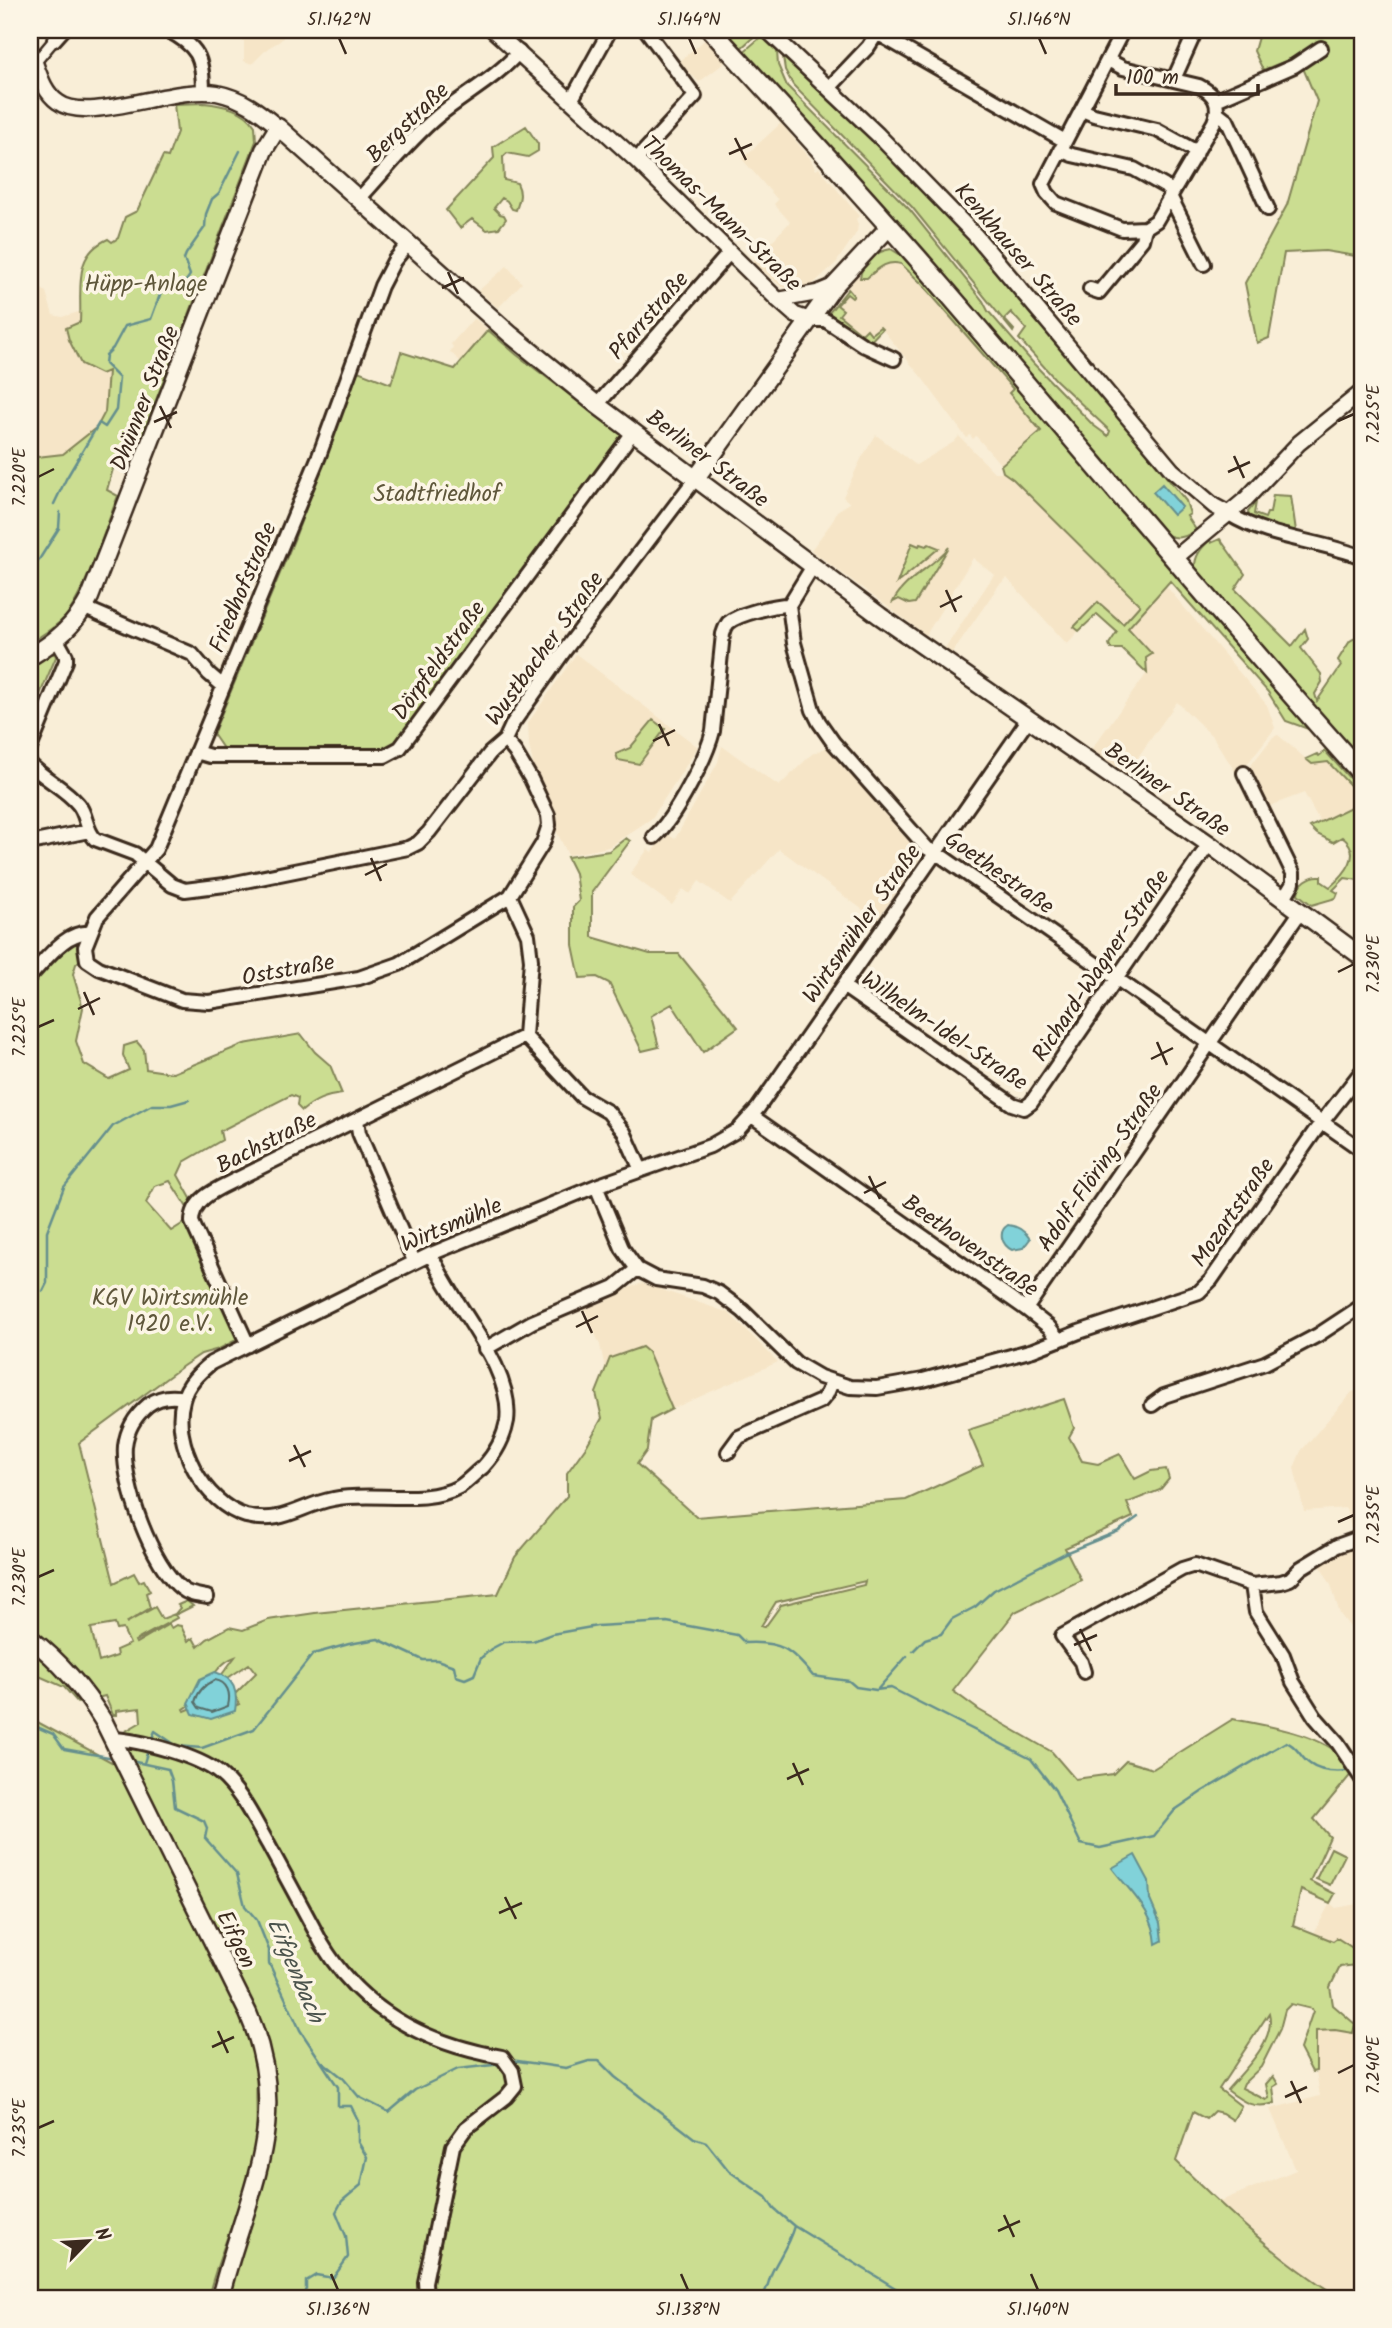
<svg xmlns="http://www.w3.org/2000/svg" width="1392" height="2328" font-family="Kalam,sans-serif">
<style>
.built{fill:#f6e5c7;fill-rule:evenodd}
.green{fill:#cbdd91;stroke:#838458;stroke-width:2;fill-rule:evenodd}
.water{fill:#81d2d9;stroke:#658f8e;stroke-width:2}
.lines{fill:none;stroke-linecap:round;stroke-linejoin:round}
.shore{stroke:#576d69;stroke-width:2}
.stream{stroke:#658f8e;stroke-width:2.5}
.pedestrian-casing{stroke:#3b2a1e;stroke-width:14}
.minor-casing{stroke:#3b2a1e;stroke-width:18}
.tertiary-casing{stroke:#3b2a1e;stroke-width:19}
.secondary-casing{stroke:#3b2a1e;stroke-width:21}
.primary-casing{stroke:#3b2a1e;stroke-width:23}
.pedestrian{stroke:#fcf5e5;stroke-width:9}
.minor{stroke:#fcf5e5;stroke-width:12}
.tertiary{stroke:#fcf5e5;stroke-width:14}
.secondary{stroke:#fcf5e5;stroke-width:16}
.primary{stroke:#fcf5e5;stroke-width:18}
.ticks{fill:none;stroke:#3b2a1e;stroke-width:2.5}
.labels{text-anchor:middle;stroke-width:7;stroke-linejoin:round;paint-order:stroke}
.street-label{font-size:23px;fill:#3b2a1e;stroke:#fcf5e5}
.park-label{font-size:23px;fill:#5f573b;stroke:#fcf5e5}
.water-label{font-size:24px;font-style:italic;fill:#4c544d;stroke:#fcf5e5}
.neatline{fill:none;stroke:#3b2a1e;stroke-width:2.5}
.ticks-label{font-size:18px;text-anchor:middle;fill:#3b2a1e}
</style>
<rect width="100%" height="100%" fill="#f9eed7"/>
<filter id="ink" filterUnits="userSpaceOnUse"><feTurbulence type="fractalNoise" baseFrequency=".0143" numOctaves="2"/><feDisplacementMap in="SourceGraphic" scale="14" xChannelSelector="R" yChannelSelector="G"/><feConvolveMatrix kernelMatrix="1 2 1 2 8 2 1 2 1" color-interpolation-filters="sRGB"/></filter>
<g filter="url(#ink)">
<!-- built -->
<path class="built" d="M231,30h58l-9,11 -12,7 -16,16 -8,-3v-20h-13z
M706,39l21,22 -28,21 -21,-20z
M781,123l29,35 6,12 3,-2 40,48 -3,3 2,5 -1,8 -21,31 -23,21 -15,5 -16,-2 -30,-25 38,-40 -16,-18 4,-4 -36,-41z
M894,262l11,5 44,48 64,75 -4,4 32,37 -40,34 -25,-29 -3,3 -3,-4 -3,3 -5,-6 -39,-53 -41,-50 -13,14 -39,-28 -1,-4 31,-39 -1,3 5,4 21,-15z
M507,266l15,17 -24,25 -20,-17z
M30,281l16,11 7,23 9,2 30,-9 15,40 2,29 -4,35 -8,15 -34,27 -26,3 -7,-2z
M474,318l14,12 -27,32 -11,-10 3,-5 -2,-3z
M876,435l40,30 38,-23 5,-6 35,36h9l10,7 127,126 -21,23 -20,-20 -32,36 -60,-66 -8,7 -47,68 -7,-5 49,-73 -21,-17 -47,77 -115,-85 21,-28 5,-11 13,-8 -7,-6 18,-38z
M1166,586l101,119 8,23 -37,48 -25,-39 -36,-35 -51,72 -36,-23 57,-78 -27,-36z
M576,654l122,93 -46,71 -43,29 -41,8 -14,-29 -1,-15 -18,-37 -6,-29 -1,-22zM653,720l-14,44 -23,-10 14,-6z
M1278,735l34,29 16,-2 34,37 -9,7 -33,16 -16,-29 -32,12 -3,5 -21,-41 25,-32z
M722,746l57,40 33,-32 15,-7 94,109 -44,64 -98,-71 -49,54 -31,-22 -9,13 -7,-5 -11,16 -42,-31 18,-25 4,3 14,-19 9,6 43,-77z
M642,1283l87,30 49,49 -106,47 -24,-57 -38,6 -5,10 -5,-23 -17,-39z
M1362,1390v259h-1l-8,-18 -13,-17 -9,-29 -12,-22 36,-19 -9,-36 -42,3 -10,-43 7,-17 51,-59z
M1330,1903l6,5 21,-4 5,4v46l-25,-16 -4,3 -19,-8z
M1315,2019l16,6 31,3v270h-21l-28,-17 -95,-79 78,-32 -26,-61 50,-13 -4,-25z"/>
<!-- green -->
<path class="green" d="M723,30h31l4,3 -18,16z
M1260,30h102v227l-37,-6 -41,2 -15,85 -12,5 -12,-60 42,-78 30,-104 -19,-45 -35,14 -9,-19z
M762,36l15,15 1,14 9,21 123,124 73,91 5,10 46,53 59,61 15,11 2,-5 -54,-51 -37,-41 7,-10 -15,-17 -7,7 10,11 -1,2 -101,-125 -119,-122 -8,-15 -2,-13c67,62 136,126 196,194 72,82 138,166 207,250l4,13 -3,2 9,14c-14,10 -23,10 -36,0l-419,-476z
M204,103c18,2 41,6 51,23l1,15 -117,303 -4,16 -18,-5 -10,35 11,6c-13,32 -32,96 -53,121 -10,11 -23,18 -35,26v-188l7,2 26,-3 34,-27 8,-15 3,-41 -7,3 -20,-10 -12,-24 -3,-12 14,-6c2,-33 -8,-67 28,-83l4,3 6,-4 7,-21 12,-6 26,-55 5,1 9,-25 -3,-28z
M526,126l12,18v7l-10,6 -21,-4 -4,4 1,23 13,3c5,10 3,16 -1,27l-4,-1 -5,-8 -5,-3 -8,10 6,6 4,1 2,4 -7,9 -12,2 -15,-11 -12,9 -14,-18 48,-52 -1,-11z
M891,249l19,12 61,69 206,246 137,155 -28,-10 -18,-29 -98,-111 -42,47 24,26 -6,4 1,15 -25,-24h-11l-2,-5 8,-12 -20,-18 -18,17 -5,-4 24,-25 25,22 17,-19 -127,-126 -10,-7 -2,-7 40,-34 -32,-38 4,-4 -92,-106 -20,-19c-15,-4 -23,5 -34,14h-7c1,-15 17,-27 31,-29z
M848,289l6,7 -2,2 -5,-4 -10,11 6,5 -4,5 23,19 5,-5 4,5 9,-7 2,2 -13,14 -40,-30z
M488,330l29,25 107,81 -225,306 -21,9 -154,-1 -11,-16 81,-194 64,-169 33,13 10,-32 54,17z
M1273,495l18,1 5,35 -46,-12 -2,-7 8,-10 -2,12 11,4 2,-5h3z
M1220,539l25,35 -10,15 57,57 13,-17 3,10 -7,9 20,26 1,8 -7,12 2,7 24,-35 -3,-6 12,-19 12,-7v132l-167,-196c-1,-13 5,-21 15,-30l1,3z
M912,543l7,3 1,-2 6,2 3,-2 10,4 -42,35z
M949,547l-34,56 -6,1 -10,-5 -6,3c11,-23 40,-35 56,-55z
M51,654h4l1,3 -21,49 -5,4v-43z
M653,720l12,9 -26,35 -21,-4 -2,-6 14,-6z
M1325,751l37,41v6l-34,-36 -16,2 -6,-5 11,-5 2,2z
M1362,799v77l-4,4 -13,-2 -12,12 5,3 -2,5 -24,7 -14,-11c0,-11 13,-19 23,-18v5l9,6c15,-13 34,-34 12,-50l-9,5 -16,-8 -7,-7 43,-21z
M626,838l4,3 -38,51v45l58,17h29l59,73 -35,25 -31,-48 -21,12 8,31 -17,4 -33,-68 -12,-6 -17,1 -7,-33v-38l6,-6 -4,-28 -8,-16 42,-6z
M79,940l4,4 -2,15 -5,5 -3,10 10,34 -7,33 8,23 25,15 20,-9 -6,-15 1,-9 13,-4 7,8 2,19 27,4 71,-29 57,-10 14,18 15,13 12,29c-17,2 -27,6 -40,17l-5,-5 1,-8 -7,-3 -71,36 2,9 -38,22 -6,13 15,27 -5,7 -18,-28 -15,5 -9,17 25,28 16,-10 53,117 -21,11 -18,5 -18,12 -104,77 35,140 20,-10 5,9 5,-2 6,11 -4,2 4,15 -24,15 29,-16 7,12 13,-5 5,-6 -2,-3 9,-4 6,5 -18,9 2,3 -42,23 1,2 33,-19 2,4 5,-3 5,1 7,15 5,-3 5,9 9,-8 22,-12 14,3 25,-10 47,-7 183,-19 17,-37 52,-61v-23l20,-28 15,-27 -6,-25 14,-35 32,-11 6,5 24,57 -21,11 -4,30 -10,14 59,53 210,-17 77,-35 -15,-35 96,-31 10,29 -5,9 13,24 16,3 22,-10 15,25 16,-8 15,-2 3,10 -9,11 -33,13 6,14 -68,31 16,32 -66,32 -62,79 26,19 73,42 23,27 38,-5 13,-13 27,8 80,-50c31,6 82,14 106,35 6,5 10,13 14,18l-39,47 16,18 -20,44 25,13 -5,9 -29,-13 -8,35 40,16 4,-3 25,16v14l-6,-3 -16,2 -10,20 3,18 22,19 -2,9 -18,-3 -19,1v40l-4,1 -12,-23 13,-38 -1,-2 -21,-5 -6,6 -5,19 -19,38 -17,16 -2,5 24,12 3,-2 -3,-14 7,-8 5,8 -5,3 2,16c-21,7 -32,-1 -48,-13 17,-20 49,-49 42,-77l-50,76 22,17 -8,14 -11,-7 -8,-2 -8,8 -13,-7 -17,49c51,50 104,100 165,137h-1115l46,-224 -146,-323 2,-4 -4,-15 17,-10 -1,-14 -24,3v4h-3l-8,-19 -27,7 -14,-16 -34,-15v-690l39,-40zM865,1581l-1,4 -83,20 -16,22 -4,-1 15,-24zM115,1624l2,6 6,-1 7,15 -14,6 1,6 -18,6 -8,-34zM235,1657l-24,32 38,-25 7,9 -22,22 6,9 -18,6 -30,-2 -7,3 -1,-2c21,-12 29,-45 51,-52z
M30,1718l89,48 123,245c32,73 23,127 -1,200 -5,16 -9,37 -17,50l33,-113 5,-47 -4,-32c-4,23 1,50 -3,75 -8,53 -35,103 -47,154h-178z
M1331,1848l14,7 -15,30 -14,-6z"/>
<!-- water -->
<path class="water" d="M1162,484l20,23 -9,8 -20,-23z
M1008,1225c10,1 17,6 22,14l-7,9 -11,2c-10,-5 -15,-18 -4,-25z
M215,1672c20,6 23,20 20,39l-24,8 -18,-5 -5,-11 12,-24z
M1135,1855l14,26 1,19 10,23 2,18 -6,3c-2,-33 -25,-51 -44,-76z"/>
<g class="lines">
<!-- shore -->
<path class="shore" d="M215,1680c13,2 16,14 13,26l-16,6 -13,-4 -4,-6c3,-11 10,-18 20,-22z"/>
<!-- stream -->
<path class="stream" d="M54,504l12,-25 33,-56 6,4 11,-17 3,-32 -14,-14 1,-9 7,-7 12,-22 26,-7 10,-27c12,-5 23,-5 29,-17l-6,-16 2,-5 19,-27 1,-13 6,-15 7,-6 21,-42
M30,574l29,-46 1,-16
M43,1291l4,-8v-52l17,-44 49,-61 39,-21h19l18,-5
M913,1651l12,-12 16,-5 11,-15 23,-12 19,-17 71,-37 54,-22 19,-14
M877,1690l30,-34
M30,1724l23,10 11,15 50,9
M151,1741l4,-10 22,15 25,2 52,-19 59,-75 36,-10 29,-5 45,21h14l17,6 2,10 9,3 9,-4 7,-17 10,-9 13,-7 29,-1 19,-7 45,-8 70,-4 70,13 8,8c36,-2 46,6 68,33l36,5 7,6 20,3 15,-2 140,71 24,31 26,54 19,4 54,-12 21,-26 28,-19 83,-49c12,4 14,16 24,22 10,8 25,8 37,7
M131,1761l37,8 4,11 3,27 29,14 3,7 -2,10 32,36 8,32 12,14 12,30v13l31,67 38,57v19h13l7,14v22l9,15 -6,28 -19,16 -6,11 10,24 2,21 -15,21 -17,-3 -10,6v8l-4,9
M144,1763l4,-13
M511,2060l55,8 23,-7h10l16,16 79,61 12,4 23,29 37,26 8,12 20,17 103,63 26,9
M323,2062l20,16 16,19 30,15 26,-22 43,-21 44,-5
M761,2297c7,-6 7,-16 11,-25 8,-16 17,-28 22,-46"/>
<defs>
<path id="pedestrian" d="M34,64l20,-24"/>
<path id="minor" d="M167,30c31,16 36,27 36,62
M877,33l188,108
M54,40l9,-10
M1108,60l15,8 76,18c16,8 22,19 15,36l-58,99 -11,7 -23,1 -66,-26 -9,-10 -4,-9 80,-154
M1174,79l22,-49
M829,88l39,-41 11,-17
M572,99l38,-69
M1216,100l78,-34 27,-18
M1082,110l12,5 63,15 40,22
M1218,113l9,7 41,89
M1060,150l12,5 62,14 39,22
M636,160l59,-64 -49,-66
M1170,196l34,68
M359,199c26,-28 50,-59 79,-83 27,-22 58,-38 81,-64
M408,244l-14,17 -13,25 -62,170 -163,393 -59,68 -12,30 2,13 12,8 83,32 27,2 150,-24 40,-14 111,-68 33,-53 6,-18 -1,-10 -17,-36 -16,-27 -10,-12
M1090,289l9,3 43,-52 3,-12
M810,320h15l38,25 31,14
M597,405l133,-153
M1229,514c40,25 90,26 133,43
M813,566l-24,39 5,38 19,67 6,12 14,20 94,106 17,10 418,292
M85,608l107,46 17,20 14,12
M30,748l36,-87v-5l-9,-16
M196,752l14,4h175l15,-8 234,-317
M30,764c14,15 35,24 48,40 9,10 7,25 17,35l40,15 37,31 13,5 40,-5 183,-37 10,-5 11,-11 61,-79 15,-13 8,-17 52,-73 131,-172
M1244,773l49,100v10l-9,15
M654,837c21,-19 52,-78 59,-106l10,-97c2,-5 2,-7 5,-11 10,-9 47,-18 61,-18
M30,843l59,-12
M510,896l18,39 3,25 -6,76
M30,976c15,-15 36,-46 60,-43
M843,986l169,118 12,4 7,-5 178,-259
M525,1036l57,61 26,15 16,20 17,38
M752,1116l274,193 23,18 10,13
M357,1120l2,13 55,128
M596,1186l26,62 15,21 19,10 47,7 16,7 24,18 53,52 24,14 30,10 27,1 46,-8 110,-30 46,-18 120,-40 12,-12 104,-149 47,-60
M431,1254c19,49 83,112 76,167 -3,17 -12,33 -24,46 -8,6 -16,15 -24,20 -35,19 -88,4 -126,12 -32,6 -51,26 -87,17 -42,-12 -75,-74 -63,-116 4,-16 16,-27 28,-37l220,-109 165,-68 114,-40 28,-16 20,-22 270,-388
M1026,1309l275,-398
M248,1345l-56,-123c0,-25 28,-34 47,-44l286,-142
M485,1349l47,-27 83,-35 22,-18
M183,1398c-13,-3 -24,-1 -35,7 -13,11 -21,24 -23,41 -3,38 27,120 57,143 7,6 16,6 25,8
M1152,1405l12,-9 101,-33 53,-28 44,-29
M728,1452l11,-15 82,-36 6,-7 5,-12
M1252,1585l4,27 27,43 10,27 22,35 23,26 24,36
M1084,1672l-3,-10 -19,-26 120,-67 13,-4 57,20 29,-3 9,-3 11,-11 36,-22 25,-9
M112,1739c28,1 86,17 107,34 22,18 35,47 49,71 18,33 36,66 54,100 40,67 104,100 180,113l10,14 3,15 -9,11 -40,31 -13,18 -28,136 1,16"/>
<path id="tertiary" d="M493,30l143,130 142,140 17,15 15,5
M767,30l111,105 97,100 197,235 42,36 15,8
M30,50c8,17 11,40 28,52 30,23 116,-17 159,-9 25,5 42,18 61,34
M778,300l39,-7 17,-7
M1174,559l72,-60 53,-56 63,-51"/>
<path id="secondary" d="M696,478l138,-192 56,-60
M30,657c26,-16 45,-31 60,-60l174,-447 14,-23 233,208 86,70 283,211 329,228 153,113
M30,1638c31,24 54,51 74,84l144,291c47,107 -3,183 -28,285"/>
<path id="primary" d="M711,30c77,84 155,168 230,255 141,163 277,329 421,489"/>
</defs>
<!-- pedestrian casing -->
<use href="#pedestrian" class="pedestrian-casing"/>
<!-- minor casing -->
<use href="#minor" class="minor-casing"/>
<!-- tertiary casing -->
<use href="#tertiary" class="tertiary-casing"/>
<!-- secondary casing -->
<use href="#secondary" class="secondary-casing"/>
<!-- primary casing -->
<use href="#primary" class="primary-casing"/>
<!-- pedestrian -->
<use href="#pedestrian" class="pedestrian"/>
<!-- minor -->
<use href="#minor" class="minor"/>
<!-- tertiary -->
<use href="#tertiary" class="tertiary"/>
<!-- secondary -->
<use href="#secondary" class="secondary"/>
<!-- primary -->
<use href="#primary" class="primary"/>
</g>
</g>
<!-- ticks -->
<path class="ticks" d="M339,38l7,16M689,38l7,16M1039,38l7,16M735,138l11,22M729,154l23,-10M448,272l10,22M442,288l22,-10M160,406l11,22M1338,421l16,-7M154,422l23,-10M1234,456l10,22M1228,472l22,-10M38,477l16,-8M946,590l10,22M940,607l22,-11M659,724l10,22M653,741l22,-11M371,858l10,23M365,875l22,-11M1338,972l16,-8M84,992l10,23M78,1009l22,-11M38,1027l16,-7M1157,1042l10,23M1151,1059l22,-11M869,1176l11,23M864,1193l22,-11M582,1311l10,22M576,1327l22,-11M294,1445l11,22M289,1461l22,-10M1338,1522l16,-7M38,1577l16,-7M1080,1629l11,22M1074,1645l23,-10M793,1763l10,22M787,1779l22,-10M505,1897l11,22M499,1913l23,-10M218,2031l10,22M212,2047l22,-10M1338,2073l16,-8M1291,2081l10,22M1285,2097l22,-10M38,2128l16,-7M1004,2215l10,22M998,2231l22,-10M331,2274l7,16M681,2274l7,16M1031,2274l7,16"/>
<g class="labels">
<!-- street labels -->
<g class="street-label">
<text transform="translate(407 122) rotate(-44)" y="8">Bergstraße</text>
<text transform="translate(722 213) rotate(44)" y="8">Thomas-Mann-Straße</text>
<text transform="translate(1019 254) rotate(49)" y="8">Kenkhauser Straße</text>
<text transform="translate(648 315) rotate(-49)" y="8">Pfarrstraße</text>
<text transform="translate(144 398) rotate(-69)" y="8">Dhünner Straße</text>
<text transform="translate(708 458) rotate(37)" y="8">Berliner Straße</text>
<text transform="translate(242 587) rotate(-67)" y="8">Friedhofstraße</text>
<text transform="translate(544 648) rotate(-54)" y="8">Wustbacher Straße</text>
<text transform="translate(438 660) rotate(-54)" y="8">Dörpfeldstraße</text>
<text transform="translate(1168 789) rotate(35)" y="8">Berliner Straße</text>
<text transform="translate(1000 872) rotate(35)" y="8">Goethestraße</text>
<text transform="translate(861 923) rotate(-55)" y="8">Wirtsmühler Straße</text>
<text transform="translate(1100 965) rotate(-56)" y="8">Richard-Wagner-Straße</text>
<text transform="translate(288 969) rotate(-10)" y="8">Oststraße</text>
<text transform="translate(945 1030) rotate(34)" y="8">Wilhelm-Idel-Straße</text>
<text transform="translate(266 1142) rotate(-27)" y="8">Bachstraße</text>
<text transform="translate(1099 1167) rotate(-55)" y="8">Adolf-Flöring-Straße</text>
<text transform="translate(1232 1212) rotate(-55)" y="8">Mozartstraße</text>
<text transform="translate(451 1224) rotate(-23)" y="8">Wirtsmühle</text>
<text transform="translate(971 1245) rotate(35)" y="8">Beethovenstraße</text>
<text transform="translate(237 1939) rotate(64)" y="8">Eifgen</text>
</g>
<!-- park labels -->
<g class="park-label">
<text x="146" y="291">Hüpp-Anlage</text>
<text x="437" y="501">Stadtfriedhof</text>
<text x="170" y="1305">KGV Wirtsmühle<tspan x="170" dy="26">1920 e.V.</tspan></text>
</g>
<!-- water labels -->
<g class="water-label">
<text transform="translate(296 1970) rotate(67)" y="8">Eifgenbach</text>
</g>
</g>
<!-- margin -->
<rect width="1392" height="2328" fill="none" stroke="#fcf5e5" stroke-width="77"/>
<!-- north arrow -->
<g transform="translate(88 2241) rotate(65)" stroke="#fcf5e5" stroke-width="5" paint-order="stroke">
<path d="M0-5L12 26L0 18L-12 26Z" fill="#3b2a1e"/>
<text y="-10" font-size="19" font-weight="bold" text-anchor="middle" fill="#3b2a1e">N</text>
</g>
<!-- scale -->
<path d="M1116 84v10h142v-10" fill="none" stroke="#3b2a1e" stroke-width="3.5"/>
<text x="1126" y="84" font-size="21" fill="#3b2a1e" stroke="#fcf5e5" stroke-width="5" paint-order="stroke">100 m</text>
<rect x="38" y="38" width="1316" height="2252" class="neatline"/>
<g class="ticks-label">
<text x="339" y="25">51.142°N</text>
<text x="689" y="25">51.144°N</text>
<text x="1039" y="25">51.146°N</text>
<text transform="translate(1373 414) rotate(-90)" y="6">7.225°E</text>
<text transform="translate(19 477) rotate(-90)" y="6">7.220°E</text>
<text transform="translate(1373 964) rotate(-90)" y="6">7.230°E</text>
<text transform="translate(19 1027) rotate(-90)" y="6">7.225°E</text>
<text transform="translate(1373 1515) rotate(-90)" y="6">7.235°E</text>
<text transform="translate(19 1577) rotate(-90)" y="6">7.230°E</text>
<text transform="translate(1373 2065) rotate(-90)" y="6">7.240°E</text>
<text transform="translate(19 2128) rotate(-90)" y="6">7.235°E</text>
<text x="338" y="2315">51.136°N</text>
<text x="688" y="2315">51.138°N</text>
<text x="1038" y="2315">51.140°N</text>
</g>
</svg>
